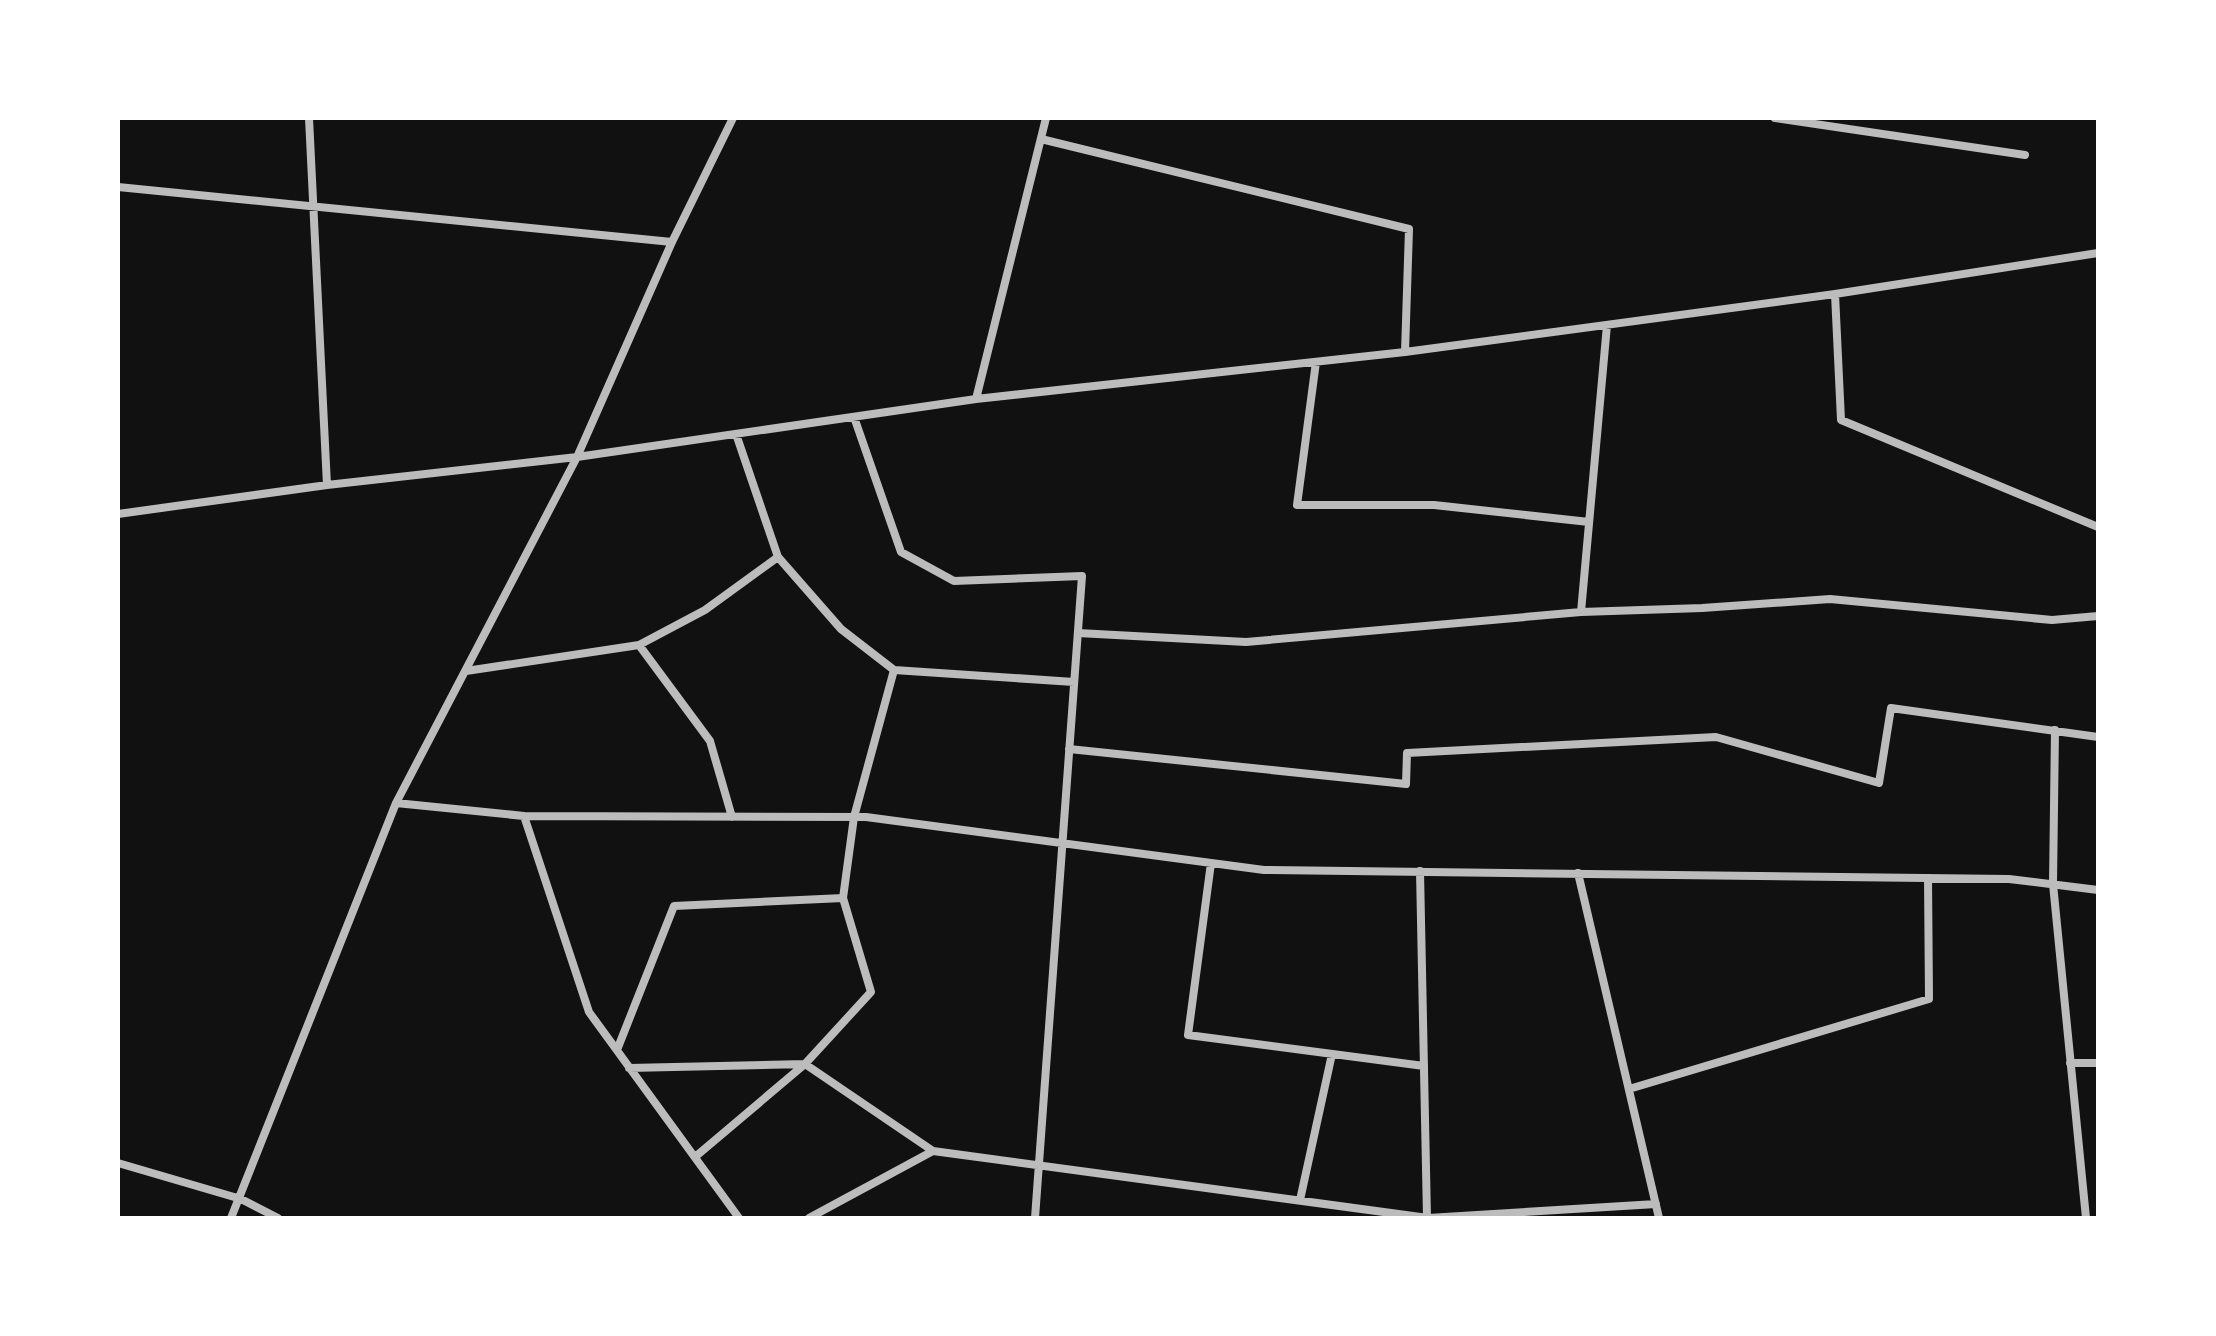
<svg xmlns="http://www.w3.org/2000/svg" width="2216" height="1336" font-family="Ubuntu,sans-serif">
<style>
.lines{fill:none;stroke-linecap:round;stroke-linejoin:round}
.minor{stroke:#bcbcbc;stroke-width:8}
</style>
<rect width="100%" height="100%" fill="#111"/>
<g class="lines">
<!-- minor -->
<path class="minor" d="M309,118l18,367
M1775,118l250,37
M1041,139l368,90 -4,123
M118,187l554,55
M1835,294l6,126 257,107
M1316,362l-19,143h137l155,17
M976,399l70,-281
M854,417l47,135 53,29 128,-5 -47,642
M118,514l209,-29 250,-28 399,-58 429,-47 430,-58 263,-41
M1581,612l26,-287
M1078,633l168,9 335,-30 121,-4 128,-9 222,21 46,-4
M639,645l71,96 22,76
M894,670l180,12
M466,671l173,-26 66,-35 73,-53
M2055,730l-2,154 33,334
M1069,749l337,35 1,-31 309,-16 163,46 12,-75 207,29
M396,803l128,13 342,1 398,53 745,9 89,11
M524,816l65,196 150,206
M1211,863l-23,172 236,31
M1420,871l7,347
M1578,873l81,345
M617,1050l57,-144 169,-8
M2070,1063h28
M629,1068l176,-4 128,87
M1629,1089l300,-90 -1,-121
M695,1157l110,-93 66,-72 -28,-94 11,-81 40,-147 -53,-41 -63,-72 -42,-123
M118,1163l123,36 37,19
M1300,1200l32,-146
M231,1218l165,-415 181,-346 95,-215 61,-124
M809,1218l124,-67 495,67 228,-14"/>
</g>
<!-- border -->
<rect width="2216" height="1336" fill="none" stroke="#ffffff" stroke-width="240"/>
</svg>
